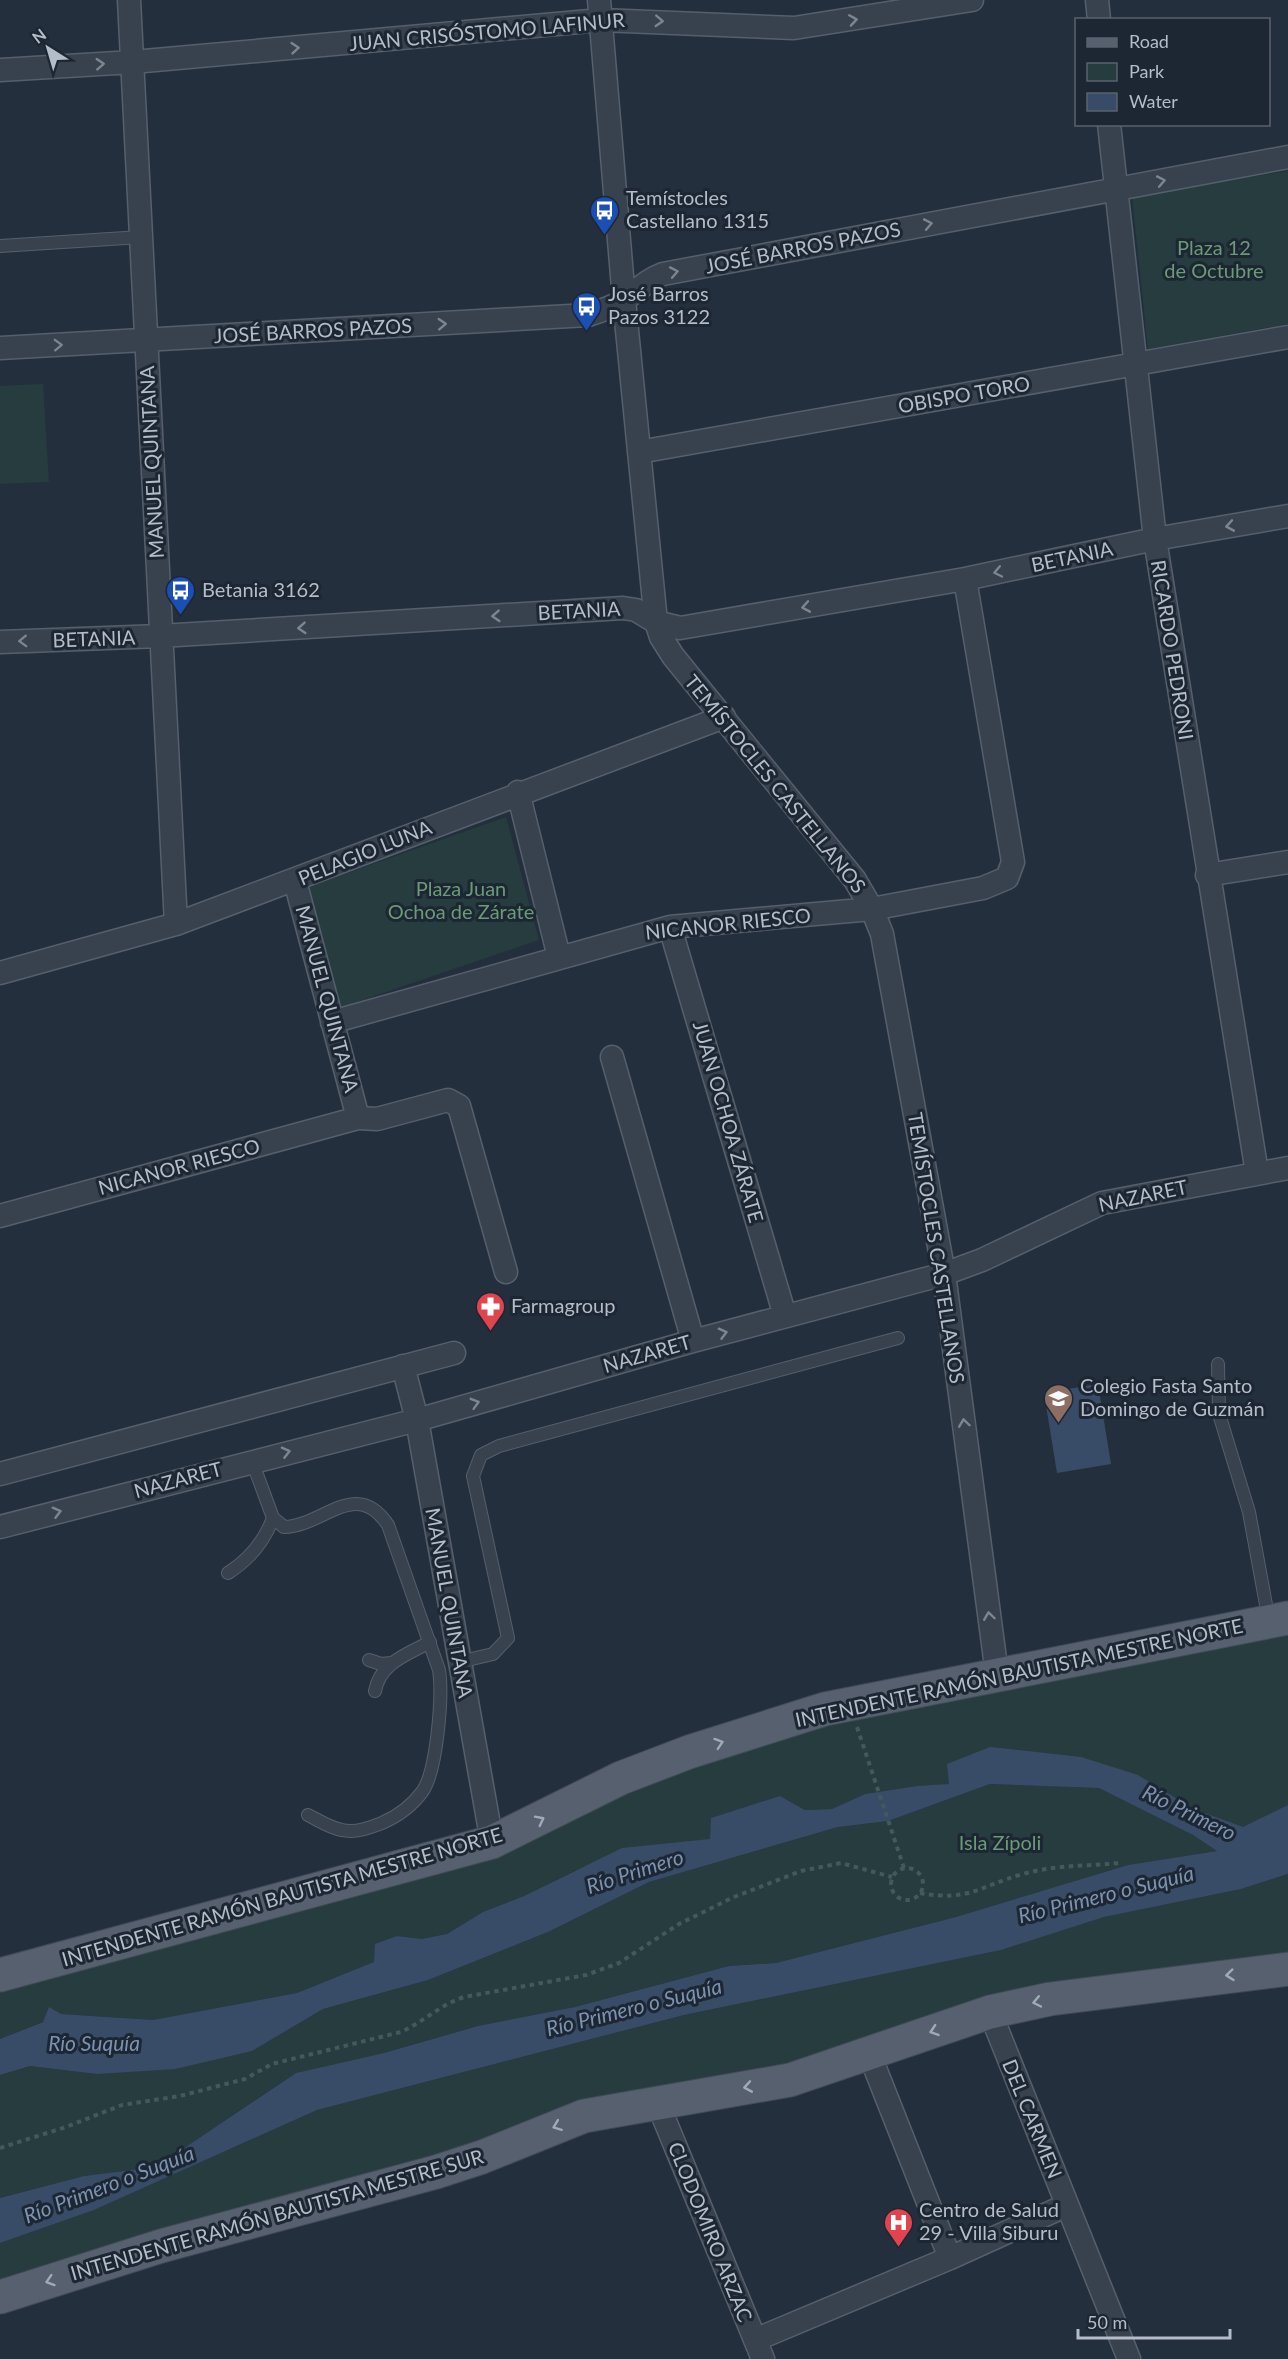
<svg xmlns="http://www.w3.org/2000/svg" width="1288" height="2359" font-family="Lato,sans-serif">
<style>
.green{fill:#263c3f}
.water{fill:#394c67}
.lines{fill:none;stroke-linecap:round;stroke-linejoin:round}
.lane-casing{stroke:#565f6c;stroke-width:14}
.street-casing{stroke:#565f6c;stroke-width:25}
.primary-casing{stroke:#414a57;stroke-width:35}
.path{stroke:#44595c;stroke-width:4;stroke-dasharray:4.5 4.5;stroke-linecap:butt}
.lane{stroke:#38414e;stroke-width:12}
.street{stroke:#38414e;stroke-width:22}
.primary{stroke:#56606e;stroke-width:33}
.oneway{stroke:#7c8592}
.oneway2{stroke:#a1aab7}
.labels{text-anchor:middle;stroke-width:6;stroke-linejoin:round;paint-order:stroke}
.street-label{font-size:20px;fill:#b4bcc9;stroke:#1d2633}
.poi-label{font-size:20px;fill:#b4bcc9;stroke:#1d2633;text-anchor:start}
.park-label{font-size:20px;fill:#6b9a76;stroke:#1d2633}
.water-label{font-size:21px;font-style:italic;fill:#7c92b1;stroke:#1d2633}
</style>
<rect width="100%" height="100%" fill="#242f3e"/>
<!-- green -->
<path class="green" d="M1288,171v153l-140,25 -16,-153z
M43,384l6,98 -49,2v-98z
M506,817l33,123 -200,68 -31,-121z
M1288,1618v187l-45,23 -49,-19 -56,-34 -221,11 -52,8 -33,15 -27,1 -25,-14 -68,22 -2,21 -134,31 -52,26 -41,16 -36,22 -25,5 -25,-3 -22,26 -78,31 -144,27 -92,-6 -61,25v-64l467,-126 222,-97z
M990,1784l109,4 94,47 24,16 -89,14 -172,52 -180,46 -47,3 -154,41 -97,19 -94,27 -88,20 -140,94 -72,9 -84,22v-123l30,-9 67,8 155,-23 71,-42 105,-29 120,-48 101,-50 189,-55 50,-6z
M1288,1874v95l-84,9 -546,126 -658,193v-54l94,-33 223,-100 367,-95 317,-65 103,-33 137,-28z"/>
<!-- water -->
<path class="water" d="M1098,1384l13,80 -54,9 -13,-80z
M990,1747l91,10 57,18 56,34 49,18 45,-22v69l-47,15 -137,28 -103,33 -317,65 -367,95 -223,100 -94,33v-45l84,-22 72,-9 140,-94 88,-20 94,-27 97,-19 154,-41 47,-3 180,-46 172,-52 89,-14 -24,-16 -94,-47 -109,-4 -102,37 -50,6 -189,55 -101,50 -120,48 -105,29 -71,42 -77,18 -78,5 -67,-8 -30,9v-36l43,-17 6,-15 12,7 92,6 144,-27 77,-31 1,-18 22,-8 25,3 25,-5 36,-22 41,-16 98,-48 88,-9 1,-21 69,-22 25,14 27,-1 33,-15 52,-8 32,-2 -2,-20z"/>
<g class="lines">
<defs>
<path id="lane" d="M0,246l141,-9
M1218,1364l1,50 30,98 20,109
M252,1461l21,57 11,9c40,-1 72,-50 104,-2l51,145c4,25 -2,102 -17,122 -11,15 -24,24 -40,31 -13,5 -26,10 -40,7 -12,-2 -24,-10 -34,-15
M228,1573c22,-14 36,-31 45,-55
M369,1660l12,4 10,-1
M459,1662l34,-8 15,-16 -35,-162 8,-21 18,-9 399,-108
M375,1691c5,-28 31,-36 55,-49"/>
<path id="street" d="M129,0l47,924
M599,0l25,300 32,322 5,15 12,19 182,224 17,29 10,25 62,340 53,400
M1097,0l2,20
M0,70l133,-8 468,-42 193,8 178,-28
M1109,124l46,415 102,634
M0,348l588,-33c13,-4 25,-8 36,-15 14,-10 23,-20 39,-26l625,-117
M639,452l649,-115
M0,642l160,-6 463,-28 13,2 20,12 24,6 285,-49 190,-40 133,-23
M518,792l41,165
M1207,875l81,-13
M295,881l63,237
M670,927l115,389
M0,973l176,-49 548,-207
M332,1022l338,-95 202,-18 111,-21 24,-10 6,-16 -48,-283
M612,1057l81,284
M0,1216l358,-98 19,1 71,-19 11,6 47,166
M403,1366l14,54 75,422
M0,1474l454,-121
M0,1527l417,-107 276,-79 251,-67 38,-14 120,-57 186,-35
M990,2012l139,347
M869,2053l81,205
M658,2104l105,255
M755,2340l195,-82 117,-53"/>
<path id="primary" d="M0,1975l492,-133 129,-64 68,-26 136,-43 463,-91
M0,2297l161,-51 275,-74 46,-15 102,-41 206,-36 200,-68 60,-13 238,-30"/>
</defs>
<!-- lane casing -->
<use href="#lane" class="lane-casing"/>
<!-- street casing -->
<use href="#street" class="street-casing"/>
<!-- primary casing -->
<use href="#primary" class="primary-casing"/>
<!-- path -->
<path class="path" d="M857,1727l47,141
M891 1884a16 16 0 1 1 32 0a16 16 0 1 1-32 0Z
M920,1893c50,9 59,-7 103,-19 31,-9 65,-8 97,-11
M0,2148l66,-21 56,-22 58,-9 65,-17 27,-15 129,-32c22,-10 39,-27 63,-35l122,-22 33,-12 60,-39 55,-27 67,-26 40,-8 51,14"/>
<!-- lane -->
<use href="#lane" class="lane"/>
<!-- street -->
<use href="#street" class="street"/>
<!-- primary -->
<use href="#primary" class="primary"/>
</g>
<!-- one-way arrows -->
<defs><path id="oneway-chevron" d="M-2-3.5L2.5 0L-2 3.5" fill="none" stroke-width="1.6" stroke-linecap="round" stroke-linejoin="round" transform="scale(1.5)"/></defs>
<g class="oneway">
<use href="#oneway-chevron" transform="translate(853 20) rotate(-9)"/>
<use href="#oneway-chevron" transform="translate(659 21) rotate(3)"/>
<use href="#oneway-chevron" transform="translate(295 48) rotate(-5)"/>
<use href="#oneway-chevron" transform="translate(100 64) rotate(-3)"/>
<use href="#oneway-chevron" transform="translate(1161 181) rotate(-11)"/>
<use href="#oneway-chevron" transform="translate(928 224) rotate(-11)"/>
<use href="#oneway-chevron" transform="translate(674 272) rotate(-11)"/>
<use href="#oneway-chevron" transform="translate(442 324) rotate(-3)"/>
<use href="#oneway-chevron" transform="translate(58 345) rotate(-2)"/>
<use href="#oneway-chevron" transform="translate(1230 526) rotate(170)"/>
<use href="#oneway-chevron" transform="translate(998 572) rotate(168)"/>
<use href="#oneway-chevron" transform="translate(806 607) rotate(170)"/>
<use href="#oneway-chevron" transform="translate(496 616) rotate(176)"/>
<use href="#oneway-chevron" transform="translate(302 628) rotate(176)"/>
<use href="#oneway-chevron" transform="translate(23 641) rotate(178)"/>
<use href="#oneway-chevron" transform="translate(723 1333) rotate(-15)"/>
<use href="#oneway-chevron" transform="translate(475 1403) rotate(-16)"/>
<use href="#oneway-chevron" transform="translate(964 1423) rotate(-98)"/>
<use href="#oneway-chevron" transform="translate(286 1452) rotate(-14)"/>
<use href="#oneway-chevron" transform="translate(57 1512) rotate(-15)"/>
<use href="#oneway-chevron" transform="translate(989 1616) rotate(-98)"/>
</g>
<g class="oneway2">
<use href="#oneway-chevron" transform="translate(719 1743) rotate(-18)"/>
<use href="#oneway-chevron" transform="translate(540 1820) rotate(-27)"/>
<use href="#oneway-chevron" transform="translate(1230 1975) rotate(174)"/>
<use href="#oneway-chevron" transform="translate(1037 2002) rotate(168)"/>
<use href="#oneway-chevron" transform="translate(934 2031) rotate(161)"/>
<use href="#oneway-chevron" transform="translate(748 2087) rotate(170)"/>
<use href="#oneway-chevron" transform="translate(557 2126) rotate(159)"/>
<use href="#oneway-chevron" transform="translate(50 2281) rotate(162)"/>
</g>
<!-- icons -->
<defs>
<symbol id="bus-pin" viewBox="-11 -11 22 30"><path d="M0 17L-7.5 6A9.5 9.5 0 1 1 7.5 6Z" fill="#1a4fb4" stroke="#1d2633"/><path d="M-5-6H5V4H4V6H2V4H-2V6H-4V4H-5ZM-3.5-4V0h7V-4ZM-3.5 1.2v1.5H-2V1.2ZM2 1.2v1.5H3.5V1.2Z" fill="#fff"/></symbol>
<symbol id="pharmacy-pin" viewBox="-11 -11 22 30"><path d="M0 17L-7.5 6A9.5 9.5 0 1 1 7.5 6Z" fill="#e0444e" stroke="#1d2633"/><path d="M-2-6h4v4h4v4h-4v4h-4v-4h-4v-4h4Z" fill="#fff"/></symbol>
<symbol id="school-pin" viewBox="-11 -11 22 30"><path d="M0 17L-7.5 6A9.5 9.5 0 1 1 7.5 6Z" fill="#8d6e63" stroke="#1d2633"/><path d="M0-5L7-2L0 1L-7-2ZM-4 1L0 2.5L4 1V4Q0 6-4 4Z" fill="#fff"/></symbol>
<symbol id="hospital-pin" viewBox="-11 -11 22 30"><path d="M0 17L-7.5 6A9.5 9.5 0 1 1 7.5 6Z" fill="#e0444e" stroke="#1d2633"/><path d="M-5-5h3v3.5h4V-5h3V5h-3V1.5h-4V5h-3Z" fill="#fff"/></symbol>
</defs>
<g fill-rule="evenodd">
<use href="#bus-pin" x="588" y="194" width="33" height="45"/>
<use href="#bus-pin" x="570" y="290" width="33" height="45"/>
<use href="#bus-pin" x="164" y="574" width="33" height="45"/>
<use href="#pharmacy-pin" x="474" y="1290" width="33" height="45"/>
<use href="#school-pin" x="1042" y="1382" width="33" height="45"/>
<use href="#hospital-pin" x="882" y="2206" width="33" height="45"/>
</g>
<g class="labels">
<!-- street labels -->
<g class="street-label">
<text transform="translate(487 32) rotate(-5)" y="7">JUAN CRISÓSTOMO LAFINUR</text>
<text transform="translate(803 248) rotate(-11)" y="7">JOSÉ BARROS PAZOS</text>
<text transform="translate(313 331) rotate(-3)" y="7">JOSÉ BARROS PAZOS</text>
<text transform="translate(964 395) rotate(-10)" y="7">OBISPO TORO</text>
<text transform="translate(152 462) rotate(-93)" y="7">MANUEL QUINTANA</text>
<text transform="translate(1072 557) rotate(-12)" y="7">BETANIA</text>
<text transform="translate(579 611) rotate(-3)" y="7">BETANIA</text>
<text transform="translate(94 639) rotate(-2)" y="7">BETANIA</text>
<text transform="translate(1172 650) rotate(81)" y="7">RICARDO PEDRONI</text>
<text transform="translate(775 784) rotate(51)" y="7">TEMÍSTOCLES CASTELLANOS</text>
<text transform="translate(365 853) rotate(-22)" y="7">PELAGIO LUNA</text>
<text transform="translate(728 924) rotate(-6)" y="7">NICANOR RIESCO</text>
<text transform="translate(327 999) rotate(75)" y="7">MANUEL QUINTANA</text>
<text transform="translate(728 1122) rotate(74)" y="7">JUAN OCHOA ZÁRATE</text>
<text transform="translate(179 1167) rotate(-15)" y="7">NICANOR RIESCO</text>
<text transform="translate(1143 1196) rotate(-12)" y="7">NAZARET</text>
<text transform="translate(936 1248) rotate(81)" y="7">TEMÍSTOCLES CASTELLANOS</text>
<text transform="translate(647 1354) rotate(-16)" y="7">NAZARET</text>
<text transform="translate(178 1480) rotate(-15)" y="7">NAZARET</text>
<text transform="translate(449 1603) rotate(80)" y="7">MANUEL QUINTANA</text>
<text transform="translate(1019 1673) rotate(-12)" y="7">INTENDENTE RAMÓN BAUTISTA MESTRE NORTE</text>
<text transform="translate(282 1897) rotate(-16)" y="7">INTENDENTE RAMÓN BAUTISTA MESTRE NORTE</text>
<text transform="translate(1032 2119) rotate(68)" y="7">DEL CARMEN</text>
<text transform="translate(277 2215) rotate(-16)" y="7">INTENDENTE RAMÓN BAUTISTA MESTRE SUR</text>
<text transform="translate(710 2232) rotate(68)" y="7">CLODOMIRO ARZAC</text>
</g>
<!-- poi labels -->
<g class="poi-label">
<text x="626" y="205">Temístocles<tspan x="626" dy="23">Castellano 1315</tspan></text>
<text x="608" y="301">José Barros<tspan x="608" dy="23">Pazos 3122</tspan></text>
<text x="202" y="597">Betania 3162</text>
<text x="511" y="1313">Farmagroup</text>
<text x="1080" y="1393">Colegio Fasta Santo<tspan x="1080" dy="23">Domingo de Guzmán</tspan></text>
<text x="919" y="2217">Centro de Salud<tspan x="919" dy="23">29 - Villa Siburu</tspan></text>
</g>
<!-- park labels -->
<g class="park-label">
<text x="1214" y="255">Plaza 12<tspan x="1214" dy="23">de Octubre</tspan></text>
<text x="461" y="896">Plaza Juan<tspan x="461" dy="23">Ochoa de Zárate</tspan></text>
<text x="1000" y="1850">Isla Zípoli</text>
</g>
<!-- water labels -->
<g class="water-label">
<text transform="translate(1189 1813) rotate(26)" y="7">Río Primero</text>
<text transform="translate(635 1872) rotate(-18)" y="7">Río Primero</text>
<text transform="translate(1106 1895) rotate(-14)" y="7">Río Primero o Suquía</text>
<text transform="translate(634 2008) rotate(-14)" y="7">Río Primero o Suquía</text>
<text x="94" y="2051">Río Suquía</text>
<text transform="translate(109 2185) rotate(-21)" y="7">Río Primero o Suquía</text>
</g>
</g>
<!-- legend -->
<rect x="1075" y="18" width="195" height="108" fill="#1d2633" stroke="#59626f" stroke-width="1.5"/>
<rect x="1087" y="38" width="30" height="9" fill="#56606e" stroke="#59626f" stroke-width="1.5"/>
<text x="1129" y="48" font-size="18" fill="#b4bcc9">Road</text>
<rect x="1087" y="63" width="30" height="18" fill="#263c3f" stroke="#59626f" stroke-width="1.5"/>
<text x="1129" y="78" font-size="18" fill="#b4bcc9">Park</text>
<rect x="1087" y="93" width="30" height="18" fill="#394c67" stroke="#59626f" stroke-width="1.5"/>
<text x="1129" y="108" font-size="18" fill="#b4bcc9">Water</text>
<!-- north arrow -->
<g transform="translate(48 48) rotate(323)" stroke="#1d2633" stroke-width="4.5" paint-order="stroke">
<path d="M0-4.5L10 22L0 15L-10 22Z" fill="#b4bcc9"/>
<text y="-9" font-size="16" font-weight="bold" text-anchor="middle" fill="#b4bcc9">N</text>
</g>
<!-- scale -->
<path d="M1078 2329v9h152v-9" fill="none" stroke="#b4bcc9" stroke-width="3"/>
<text x="1087" y="2329" font-size="18" fill="#b4bcc9" stroke="#1d2633" stroke-width="4.5" paint-order="stroke">50 m</text>
</svg>
